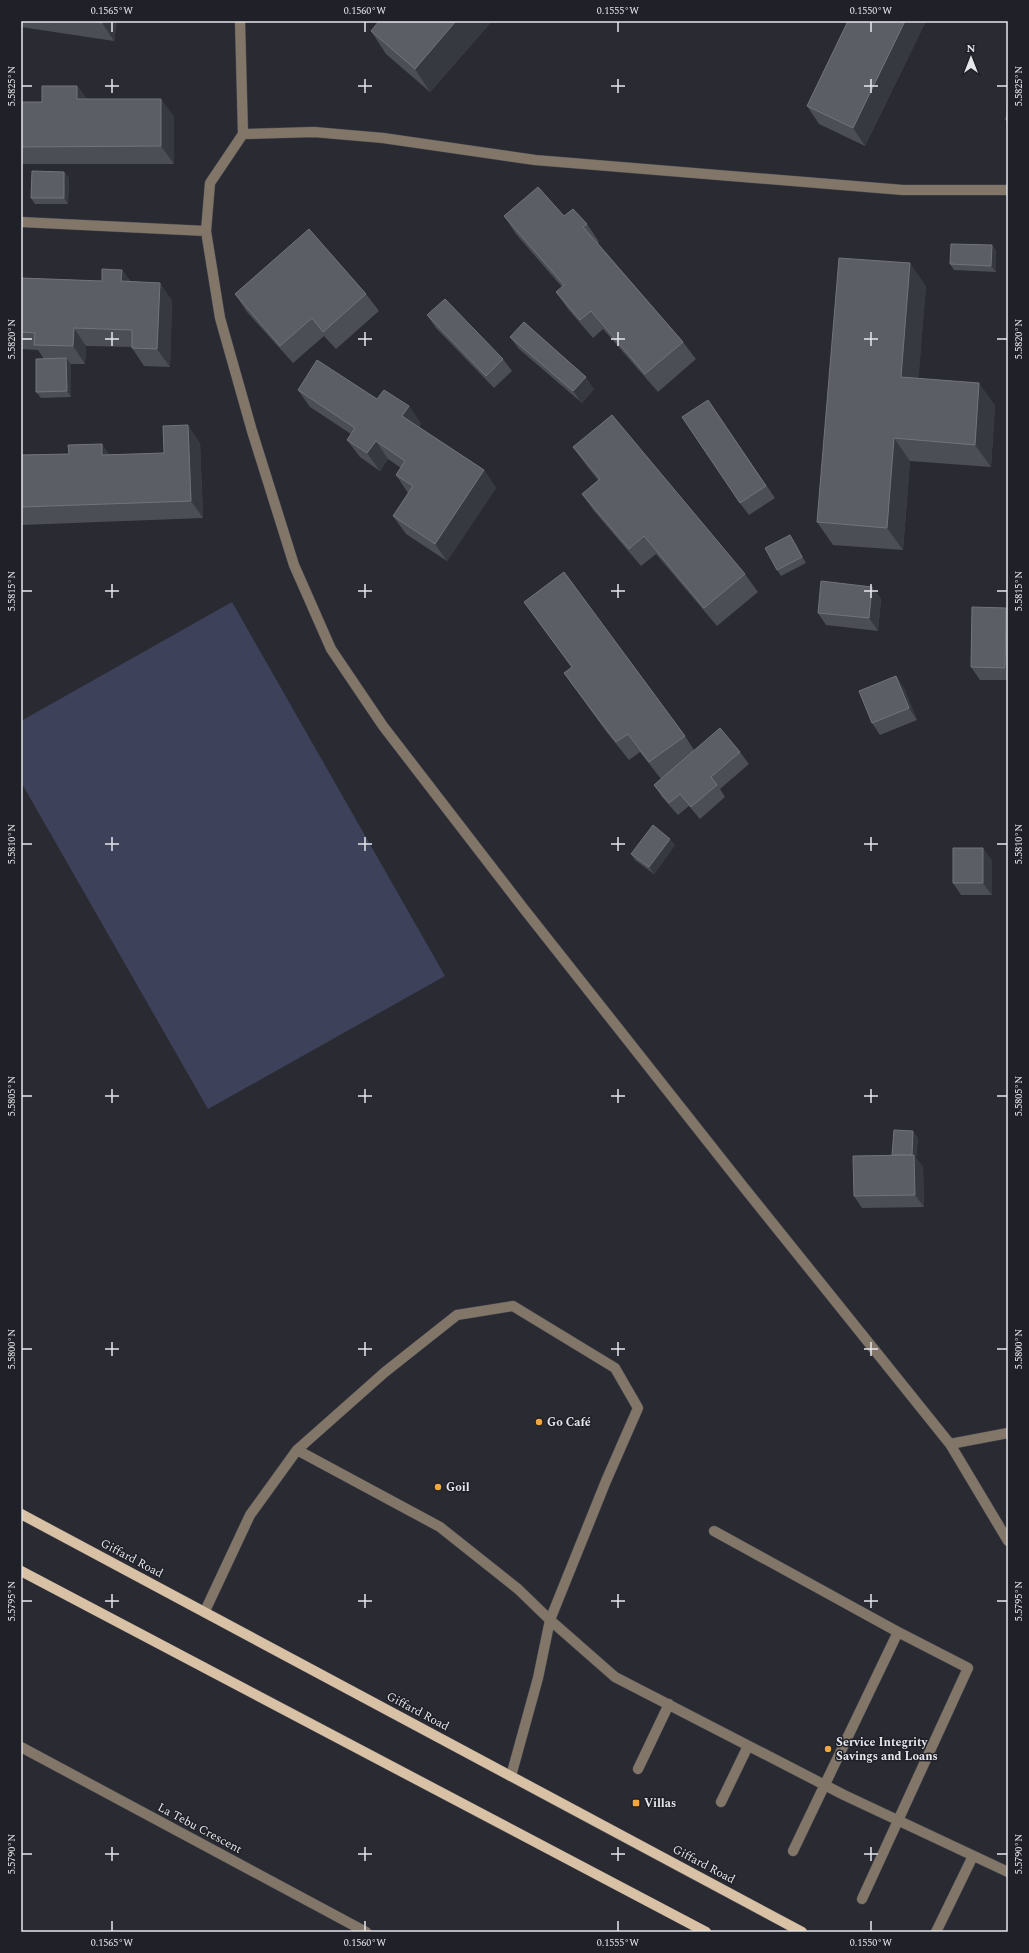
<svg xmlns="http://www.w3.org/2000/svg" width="1029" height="1953" font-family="Spectral,serif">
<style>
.green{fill:#3d425a}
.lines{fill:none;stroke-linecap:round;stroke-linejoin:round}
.minor-casing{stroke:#484950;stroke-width:11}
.major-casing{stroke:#484950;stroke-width:11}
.minor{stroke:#827669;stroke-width:10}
.major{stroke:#d9c1a6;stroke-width:10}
.wall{fill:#4c4e55}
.shaded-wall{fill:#373940}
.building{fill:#5c5e66;stroke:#72747b}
.ticks{fill:none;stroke:#e6e7ec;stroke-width:1.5}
.poi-dot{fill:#f1a640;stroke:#202128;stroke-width:1.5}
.labels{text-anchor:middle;stroke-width:3;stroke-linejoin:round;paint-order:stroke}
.poi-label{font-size:12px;font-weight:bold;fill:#e6e7ec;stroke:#202128;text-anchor:start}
.street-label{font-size:12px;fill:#e6e7ec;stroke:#202128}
.neatline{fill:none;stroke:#e6e7ec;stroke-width:1.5}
.ticks-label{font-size:10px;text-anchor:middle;fill:#e6e7ec}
</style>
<rect width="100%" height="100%" fill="#2a2b32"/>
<!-- green -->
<path class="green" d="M232,602l213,374 -237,133 -187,-327v-61z"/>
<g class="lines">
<defs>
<path id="minor" d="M240,21l3,113
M1008,190h-105l-368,-30 -152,-22 -69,-6 -71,2 -33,49 -4,48 14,87 32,113 42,134 37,84 52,77 141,183 218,276 208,259 58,97
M21,222l185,9
M950,1444l58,-11
M297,1450l88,-78 72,-57 56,-9 102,62 23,40 -32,73 -56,139 65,57 229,118 164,77
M714,1531l184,101 -105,219
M205,1611l45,-96 47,-65 143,77 78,62 32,31 -12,58 -27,98
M21,1747l345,185
M638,1769l31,-65
M721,1802l27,-56
M862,1899l106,-231 -70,-36
M936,1932l37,-76"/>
<path id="major" d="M21,1514l781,418
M21,1571l685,361"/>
</defs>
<!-- minor casing -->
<use href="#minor" class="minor-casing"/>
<!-- major casing -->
<use href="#major" class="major-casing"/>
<!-- minor -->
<use href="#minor" class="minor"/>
<!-- major -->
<use href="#major" class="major"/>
</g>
<!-- wall -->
<path class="wall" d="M21,21h96l-3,20 -93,-14z
M492,21l-62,71 -44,-38 -15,-23z
M848,21h78l-61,125 -46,-22 -12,-18z
M77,86l10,13 87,17v48h-153v-62h21z
M64,172l5,6 -1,26h-33l-4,-6z
M504,216h60l23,8 12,18 -1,1 85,99 13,17 -38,33 -55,-63 -10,9 -25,-29 -12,-17 6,-5 -46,-53z
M992,245l4,6v21l-42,-2 -4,-6z
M122,270l8,11 42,19 -2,67 -26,-1 -12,-18v-1l-46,-1 -1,18h-15h1v33l-30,1 -5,-6 8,-33 -6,-9 -17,-1v-71l81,3z
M926,286l-8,92 77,27 -4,62 -81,-6 -7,89 -70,-5 -16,-23z
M235,294h131l13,17 -43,38 -12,-13 -31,27 -46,-51z
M427,315l76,44 9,12 -18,17 -58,-60z
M510,337l84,52 -12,14 -63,-54z
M298,390l79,9 32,7 12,18 -2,3 65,43 12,18 -49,73 -41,-27 -13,-18 15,-23 -12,-18 5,-7 -13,-9 -8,12 -20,-14 -13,-17 4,-6 -41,-27z
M708,400l67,98 -26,17 -9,-12z
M200,443l3,75 -182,7v-70l48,-1 33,-10 7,11 55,-2z
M573,447l172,127 13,18 -41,34 -61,-72 -15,12 -47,-55 -12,-17 16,-14 -12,-15z
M795,542l11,21 -25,13 -4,-6z
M872,587l9,12 -3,32 -52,-6 -8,-12z
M524,602l161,134 9,14 46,2 9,12 -29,25 5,8 -25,22 -11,-13 -11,9 -16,-18 -8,-12 7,-6 -21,-27 -11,8 -24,-30 -28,-39 -13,-18 8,-5z
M1006,608l2,2v70h-28l-9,-13z
M904,688l13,32 -37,15 -8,-12z
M675,845l-21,29 -19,-14 -4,-6z
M992,860v35h-31l-8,-12z
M918,1138l-2,20 7,9 1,40 -62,1 -8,-12 38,-41z"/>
<!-- shaded-wall -->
<path class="shaded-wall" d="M102,21h15l-3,20 -12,-18z
M456,21h36l-62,71 -15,-23z
M905,21h21l-61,125 -12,-18z
M77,86l13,17 -13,-4z
M161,99l13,17v48l-13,-18z
M64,172l5,6 -1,26 -4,-6z
M992,245l4,6v21l-5,-6z
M910,263l16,23 -9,113 -16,-22z
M122,270l12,18 -13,-7z
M160,283l12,17 -2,67 -13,-18z
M74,328l12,18 -1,18 -12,-18z
M66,358l5,6v33l-4,-6z
M586,377l8,12 -12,14 -9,-12z
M979,383l16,22 -4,62 -16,-22z
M409,406l12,18 -6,10 -13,-18z
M188,425l12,18 3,75 -12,-17z
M894,438l16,23 -7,89 -16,-22z
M376,441l12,18 -8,12 -13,-18z
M102,444l12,17 -12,-6z
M484,470l12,18 -49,73 -12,-17z
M790,535l5,7 11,21 -4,-6z
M872,587l9,12 -3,32 -9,-13z
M1006,608l2,2v62l-3,-4z
M896,676l8,12 13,32 -8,-12z
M670,839l5,6 -21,29 -5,-7z
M983,848l9,12v35l-9,-12z
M913,1131l5,7 -2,20 7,9 1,40 -9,-12 -4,-35z"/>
<!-- building -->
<path class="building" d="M89,21h13v2z
M379,21h77l-41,48 -44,-38z
M848,21h57l-52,107 -46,-22z
M42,86h35v13h84v47l-140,1v-45h21z
M1008,105v16l-2,-1z
M32,171l32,1v26h-33z
M538,187l26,29 9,-7 14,15 -4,3 100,115 -38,32 -54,-63 -11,9 -24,-28 8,-7 -60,-69z
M309,229l57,65 -43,38 -11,-14 -32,28 -45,-52z
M951,244l41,1 -1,21 -41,-2z
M839,258l71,5 -9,114 78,6 -4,62 -81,-7 -7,90 -70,-6z
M102,269l20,1 -1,11 39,2 -3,66 -25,-1v-18l-58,-2 -1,18 -39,-1 1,-12 -14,-1v-54l81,3z
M445,299l58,60 -17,17 -59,-61z
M524,322l62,55 -13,14 -63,-54z
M66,358l1,33 -31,1v-33z
M317,360l60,39 7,-9 25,16 -7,10 82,54 -49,74 -42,-28 20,-30 -17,-11 9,-14 -29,-20 -9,12 -20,-13 8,-12 -57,-38z
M708,400l58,86 -26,17 -58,-86z
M612,415l133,159 -41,34 -60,-72 -15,13 -47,-55 18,-15 -27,-32z
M188,425l3,76 -170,6v-52l48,-1 -1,-9 34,-1v11l62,-2 -1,-27z
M790,535l12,22 -25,13 -12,-22z
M564,572l121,164 -36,26 -21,-28 -12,8 -23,-30 -29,-39 8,-6 -48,-65z
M821,581l51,6 -3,31 -51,-5z
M972,607l34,1 -1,60 -34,-1z
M896,676l13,32 -37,15 -13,-32z
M720,728l20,24 -29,25 6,8 -26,22 -11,-13 -11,9 -15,-18z
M653,825l17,14 -21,28 -18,-13z
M953,848h30v35h-30z
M894,1130l19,1 -1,24h-20z
M914,1155l1,40 -61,1 -1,-40z"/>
<!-- ticks -->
<path class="ticks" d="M112,22v10M365,22v10M618,22v10M871,22v10M112,79v14M365,79v14M618,79v14M871,79v14M22,86h10M105,86h14M358,86h14M611,86h14M864,86h14M997,86h10M112,332v14M365,332v14M618,332v14M871,332v14M22,339h10M105,339h14M358,339h14M611,339h14M864,339h14M997,339h10M112,584v14M365,584v14M618,584v14M871,584v14M22,591h10M105,591h14M358,591h14M611,591h14M864,591h14M997,591h10M112,837v14M365,837v14M618,837v14M871,837v14M22,844h10M105,844h14M358,844h14M611,844h14M864,844h14M997,844h10M112,1089v14M365,1089v14M618,1089v14M871,1089v14M22,1096h10M105,1096h14M358,1096h14M611,1096h14M864,1096h14M997,1096h10M112,1342v14M365,1342v14M618,1342v14M871,1342v14M22,1349h10M105,1349h14M358,1349h14M611,1349h14M864,1349h14M997,1349h10M112,1594v14M365,1594v14M618,1594v14M871,1594v14M22,1601h10M105,1601h14M358,1601h14M611,1601h14M864,1601h14M997,1601h10M112,1847v14M365,1847v14M618,1847v14M871,1847v14M22,1854h10M105,1854h14M358,1854h14M611,1854h14M864,1854h14M997,1854h10M112,1921v10M365,1921v10M618,1921v10M871,1921v10"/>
<!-- markers -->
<g class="poi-dot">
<circle cx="539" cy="1422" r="4"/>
<circle cx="438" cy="1487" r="4"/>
<circle cx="828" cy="1749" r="4"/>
<rect x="632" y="1799" width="8" height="8" rx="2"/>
</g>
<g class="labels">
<!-- poi labels -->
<g class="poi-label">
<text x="547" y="1426">Go Café</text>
<text x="446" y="1491">Goil</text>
<text x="836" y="1746">Service Integrity<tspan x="836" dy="14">Savings and Loans</tspan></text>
<text x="644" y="1807">Villas</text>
</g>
<!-- street labels -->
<g class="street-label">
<text transform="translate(132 1558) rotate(28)" y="4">Giffard Road</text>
<text transform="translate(418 1711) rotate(28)" y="4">Giffard Road</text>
<text transform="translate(200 1828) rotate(28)" y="4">La Tebu Crescent</text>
<text transform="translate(704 1864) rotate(28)" y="4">Giffard Road</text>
</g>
</g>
<!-- border -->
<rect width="1029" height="1953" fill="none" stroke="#202128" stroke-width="44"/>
<!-- north arrow -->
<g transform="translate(971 58)" stroke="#202128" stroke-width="3" paint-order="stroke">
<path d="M0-3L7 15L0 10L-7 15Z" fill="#e6e7ec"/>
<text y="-6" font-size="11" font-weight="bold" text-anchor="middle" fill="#e6e7ec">N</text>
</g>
<rect x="22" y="22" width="985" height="1909" class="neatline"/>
<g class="ticks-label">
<text x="112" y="14">0.1565°W</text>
<text x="365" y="14">0.1560°W</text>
<text x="618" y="14">0.1555°W</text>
<text x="871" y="14">0.1550°W</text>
<text transform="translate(11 86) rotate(-90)" y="4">5.5825°N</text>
<text transform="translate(1018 86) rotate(-90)" y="4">5.5825°N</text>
<text transform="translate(11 339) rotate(-90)" y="4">5.5820°N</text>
<text transform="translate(1018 339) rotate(-90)" y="4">5.5820°N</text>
<text transform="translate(11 591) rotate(-90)" y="4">5.5815°N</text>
<text transform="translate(1018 591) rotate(-90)" y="4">5.5815°N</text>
<text transform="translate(11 844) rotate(-90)" y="4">5.5810°N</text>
<text transform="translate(1018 844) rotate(-90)" y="4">5.5810°N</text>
<text transform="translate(11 1096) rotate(-90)" y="4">5.5805°N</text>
<text transform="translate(1018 1096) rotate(-90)" y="4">5.5805°N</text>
<text transform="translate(11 1349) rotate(-90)" y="4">5.5800°N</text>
<text transform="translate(1018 1349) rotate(-90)" y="4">5.5800°N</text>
<text transform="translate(11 1601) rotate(-90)" y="4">5.5795°N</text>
<text transform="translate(1018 1601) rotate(-90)" y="4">5.5795°N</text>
<text transform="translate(11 1854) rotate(-90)" y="4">5.5790°N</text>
<text transform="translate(1018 1854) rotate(-90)" y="4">5.5790°N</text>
<text x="112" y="1946">0.1565°W</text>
<text x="365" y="1946">0.1560°W</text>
<text x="618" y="1946">0.1555°W</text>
<text x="871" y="1946">0.1550°W</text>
</g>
</svg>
